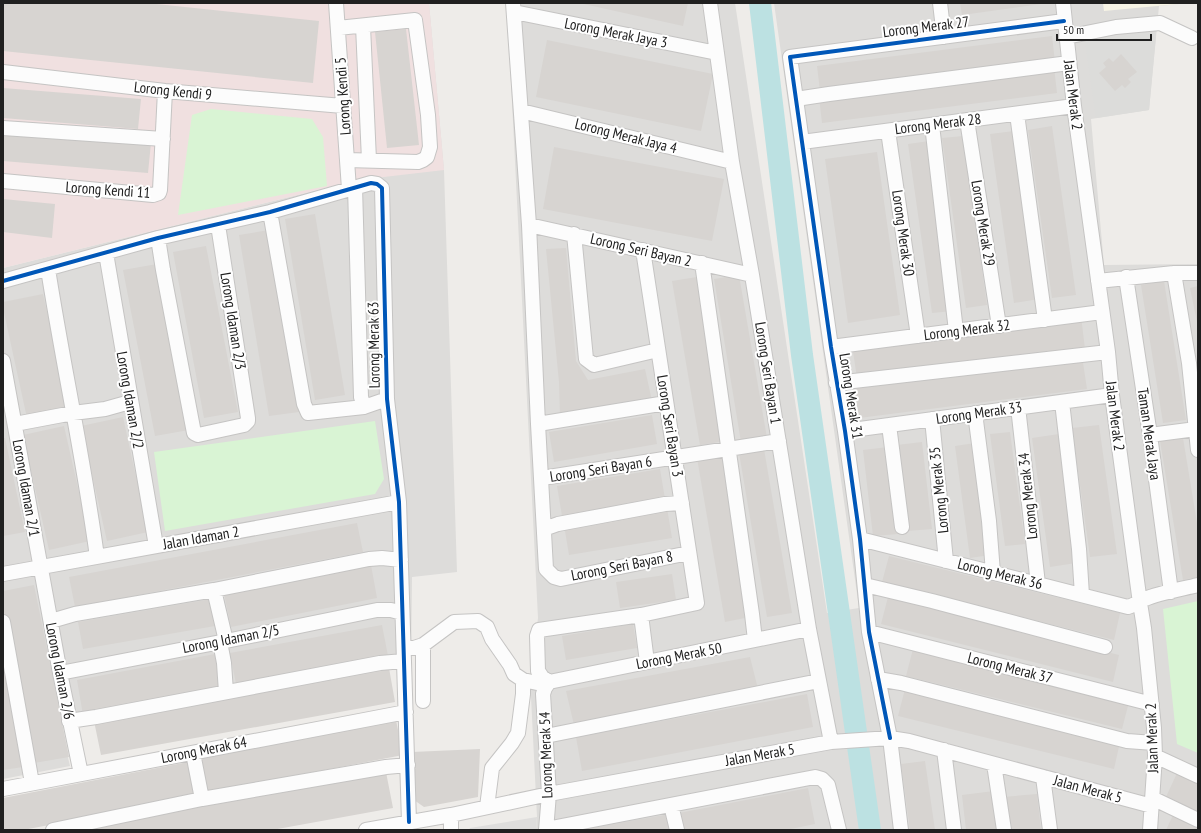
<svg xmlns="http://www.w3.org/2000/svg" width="1201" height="833" font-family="'PT Sans Narrow',sans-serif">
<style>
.residential{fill:#dddcda}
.commercial{fill:#f0e0e0}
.education{fill:#f7f4e5}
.religious{fill:#dcdcda}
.park{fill:#d9f4d4}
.parking{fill:#dedddc}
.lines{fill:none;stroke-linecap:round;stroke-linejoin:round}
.river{stroke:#bce1e2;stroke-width:22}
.building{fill:#d7d4d1}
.minor-casing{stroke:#c5c4c3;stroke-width:16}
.minor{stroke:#fcfcfc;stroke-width:14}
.cycleway-casing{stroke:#fff;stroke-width:6}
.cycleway{stroke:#0057b8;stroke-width:4}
.labels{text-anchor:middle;stroke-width:4;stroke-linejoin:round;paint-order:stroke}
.street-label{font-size:15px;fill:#202020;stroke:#fff}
</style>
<rect width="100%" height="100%" fill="#eeece9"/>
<!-- residential -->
<path class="residential" d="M429,3l15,167 13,402 -45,5 -1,82 -352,62 11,45 -67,13v-511l355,-88z
M507,3h228l92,610 32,-5 -85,-605h415l-30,3 -10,104 -58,9 13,146 94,-1v566h-662l1,-13 -7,-140 8,-59z"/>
<!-- commercial -->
<path class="commercial" d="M3,3h426l15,167 -86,10 -355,88z"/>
<!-- education -->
<path class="education" d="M1103,3h86l-85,8z"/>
<!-- religious -->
<path class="religious" d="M1151,31l3,1 2,3 -7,75 -53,8 -11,-77z"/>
<!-- park -->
<path class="park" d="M211,109l101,10 11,18 4,49 -149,29 14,-100z
M375,421l9,58 -9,15 -210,37 -11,-79z
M1198,601v152l-21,-9 -14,-135z"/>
<!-- parking -->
<path class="parking" d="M537,817l-1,13h-67l1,-2z"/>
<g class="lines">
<!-- river -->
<path class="river" d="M760,3l42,352 68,475"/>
</g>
<!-- building -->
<path class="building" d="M3,3h144l172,18 -6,62 -310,-32z
M579,3h109l-5,23z
M960,3h81v1l-79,11z
M406,29l13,116 -32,3 -12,-116z
M1052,36l3,26 -235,29 -3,-25z
M547,40l166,34 -12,57 -165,-34z
M1121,54l16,18 -9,7 3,3 -6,6 -3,-3 -7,6 -16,-18 7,-6 -3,-4 6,-5 4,4z
M1054,67l3,26 -235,30 -3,-26z
M3,88l138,11 -3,30 -135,-11z
M1052,126l24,169 -24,3 -24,-168z
M3,131l148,12 -3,30 -145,-12z
M1014,131l25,168 -25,4 -24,-169z
M963,136l24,169 -21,3 -24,-170z
M929,141l24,170 -21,2 -24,-169z
M554,147l170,32 -12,62 -169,-32z
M877,152l23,163 -52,8 -23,-164z
M3,199l52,5 -3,34 -49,-6z
M315,214l30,181 -30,5 -30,-181z
M269,230l30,182 -30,4 -30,-181z
M206,246l32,166 -34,6 -31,-166z
M566,248l10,113 12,19 57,-11 7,32 -92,15 -1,-34 -13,-133z
M157,264l32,166 -34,6 -32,-166z
M739,275l28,163 -26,4 -27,-163z
M697,277l28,164 -25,4 -28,-164z
M1164,281l22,139 -23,3 -22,-138z
M1198,286v36h-1l-7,-34z
M43,294l26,115 -42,9 -24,-110v-6z
M1081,316l4,33 -228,29 -5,-33z
M1082,356l5,33 -228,29 -5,-33z
M652,415l5,29 -103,18 -5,-30z
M123,417l25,115 -41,9 -26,-115z
M1099,425l18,129 -27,3 -18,-129z
M64,426l26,115 -41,9 -26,-115z
M1010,432l15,112 -20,2 -15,-112z
M1059,434l17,129 -26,4 -18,-129z
M3,438h2l20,94 -22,4z
M1183,438l15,91v48l-15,3 -23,-139z
M922,442l10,87 -25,2 -10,-86z
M975,443l15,112 -20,3 -15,-112z
M888,447l10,87 -25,2 -10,-86z
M764,449l28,164 -25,4 -28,-164z
M723,454l27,163 -25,5 -28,-164z
M660,469l5,30 -103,17 -5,-30z
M667,508l5,30 -103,17 -5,-30z
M357,523l6,29 -288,55 -6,-30z
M889,556l231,57 -6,27 -232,-58z
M371,565l6,33 -146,29 -7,-33z
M672,574l4,26 -56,8 -4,-26z
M34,585l35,172 -35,6 -31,-157v-15z
M888,597l231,58 -6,27 -232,-58z
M211,599l4,27 -132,23 -5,-27z
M633,624l4,24 -71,12 -4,-24z
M382,625l6,31 -152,28 -6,-31z
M913,649l216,53 -7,27 -216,-53z
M215,654l7,35 -139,26 -6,-35z
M750,657l8,32 -184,36 -8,-34z
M3,662l20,105 -20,3z
M389,668l6,34 -294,53 -7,-34z
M905,689l215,53 -6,27 -216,-53z
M807,694l6,33 -231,44 -6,-34z
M396,720l7,35 -198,38 -7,-34z
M480,749l-2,48 -54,10 -10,-7 -2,-48z
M925,761l10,69h-25l-9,-66z
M188,762l7,35 -172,33h-20v-32z
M1178,771l20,10v33l-33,-15z
M386,772l7,36 -121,22h-203z
M808,788l7,36 -29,6h-104l-3,-17z
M994,791l5,39h-33l-4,-35z
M1037,794l4,36h-33l-5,-33z
M1174,813l24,12v5h-32z
M670,814l3,16h-88v-1z"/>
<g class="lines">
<defs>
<path id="minor" d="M336,3l13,186
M513,3l16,222 9,199 8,145 8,8 7,2 128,-26
M710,3l22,159 20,113 57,354 22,113
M940,3l4,34
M1063,3l11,103 34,246 4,43 28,208 4,25 10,100 1,28 -5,74
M514,12l203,41
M363,26l6,134
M338,28l77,-8 13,95 2,32 -3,10 -4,3 -5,2 -71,-2
M1066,37l50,-10 44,-4 32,15
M3,72l162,19 178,15
M796,99l33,-5 240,-31
M521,111l211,51
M1017,114l28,206
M967,120l32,206
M932,125l24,206
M3,128l160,11
M888,131l30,205
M802,142l272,-36
M3,181l150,14 6,-2 1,-3 5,-99
M355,187l6,210 3,10
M270,212l5,28 29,164 4,9 56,-6 23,-8
M529,225l223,50
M574,234l12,125 8,6 64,-15
M158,238l5,32 31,163 4,2 46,-10 4,-4v-3l-30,-193
M106,253l50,293
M702,263l50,351 3,26
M48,269c15,96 36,191 49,288
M1174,273l15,90 9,87
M1126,277l24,158 21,157
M3,281l155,-43 112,-26 101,-29 6,1 5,4 5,211 12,103 10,320
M1098,281l76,-8h24
M831,347l271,-35
M3,361l57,312 21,101
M836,383l272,-31
M1062,402l17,147 3,46
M1018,407l20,177
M975,413l14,108 4,52
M932,419l14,142
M15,424l58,-11 32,-4 25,-7
M538,424l128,-21
M889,425l13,102
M845,431l267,-36
M1150,435l46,-6
M542,478l237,-37
M544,529l14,-5 107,-20 17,-1
M860,539l268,68c6,-2 11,-5 17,-8 14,-6 37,-10 53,-14
M3,574l396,-72
M865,585l67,16 173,46
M214,590l12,51
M641,615l6,47
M51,621l24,-7 139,-24 155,-31 13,-1 19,2
M3,622l29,161
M869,632l283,72
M220,642l4,21 2,29
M423,645v56
M404,648h10l9,-3 31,-23 24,-1 9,6 5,12 18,26 4,9 9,6 14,3 12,-1 260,-53
M60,673l166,-32 151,-31h14l11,3
M878,679l23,4 226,58 27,2
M549,682l-7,-5 -4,-6 -1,-35 2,-6 102,-15 56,-12 -54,-353
M69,721l27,-4 284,-54 24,-2
M546,736l273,-55
M944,750l10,80
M193,753l9,46
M1155,756l43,20
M994,764l10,66
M1043,777l7,53
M3,789l403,-77
M1152,798l46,22
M671,805l6,25
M487,807l5,-39 20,-25 6,-10 5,-39v-14
M451,815v15
M546,829l269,-52 7,2 6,6 11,45
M53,830l149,-31 184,-32 22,-2
M366,830l85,-15 98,-21 282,-52 59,-4 19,3 243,65
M546,830l3,-36 -6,-100 2,-6 4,-6
M901,830l-11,-92 -21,-106 -9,-93 -15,-108 -14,-84 -41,-290 274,-36"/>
</defs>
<!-- minor casing -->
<use href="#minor" class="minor-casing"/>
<!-- minor -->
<use href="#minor" class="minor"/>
<defs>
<path id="cycleway" d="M3,281l155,-43 112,-26 101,-29 6,1 5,4 5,211 12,103 10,320
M890,738l-21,-106 -9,-93 -15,-108 -14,-84 -41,-290 274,-36"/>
</defs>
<!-- cycleway casing -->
<use href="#cycleway" class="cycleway-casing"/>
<!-- cycleway -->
<use href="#cycleway" class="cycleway"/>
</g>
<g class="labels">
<!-- street labels -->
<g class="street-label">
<text transform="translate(926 27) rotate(-7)" y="5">Lorong Merak 27</text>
<text transform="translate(616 33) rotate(11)" y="5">Lorong Merak Jaya 3</text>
<text transform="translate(173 91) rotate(6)" y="5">Lorong Kendi 9</text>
<text transform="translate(1073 95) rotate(83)" y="5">Jalan Merak 2</text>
<text transform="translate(343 96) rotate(-94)" y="5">Lorong Kendi 5</text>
<text transform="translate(938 124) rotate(-7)" y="5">Lorong Merak 28</text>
<text transform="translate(626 136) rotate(14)" y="5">Lorong Merak Jaya 4</text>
<text transform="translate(108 190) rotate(4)" y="5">Lorong Kendi 11</text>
<text transform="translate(983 223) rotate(81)" y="5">Lorong Merak 29</text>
<text transform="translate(903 233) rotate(82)" y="5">Lorong Merak 30</text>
<text transform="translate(641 250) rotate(13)" y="5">Lorong Seri Bayan 2</text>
<text transform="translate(233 321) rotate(81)" y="5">Lorong Idaman 2/3</text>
<text transform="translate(967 330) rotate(-7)" y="5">Lorong Merak 32</text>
<text transform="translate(374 345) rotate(-91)" y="5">Lorong Merak 63</text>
<text transform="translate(768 373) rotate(81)" y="5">Lorong Seri Bayan 1</text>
<text transform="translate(851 396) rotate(81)" y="5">Lorong Merak 31</text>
<text transform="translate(130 400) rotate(80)" y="5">Lorong Idaman 2/2</text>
<text transform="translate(979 413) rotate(-8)" y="5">Lorong Merak 33</text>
<text transform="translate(1115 416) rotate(83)" y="5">Jalan Merak 2</text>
<text transform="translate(670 426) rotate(81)" y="5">Lorong Seri Bayan 3</text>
<text transform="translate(1149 434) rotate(82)" y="5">Taman Merak Jaya</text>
<text transform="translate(601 469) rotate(-9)" y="5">Lorong Seri Bayan 6</text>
<text transform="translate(26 488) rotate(80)" y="5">Lorong Idaman 2/1</text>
<text transform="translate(939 490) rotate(-96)" y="5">Lorong Merak 35</text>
<text transform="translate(1028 496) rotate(-96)" y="5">Lorong Merak 34</text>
<text transform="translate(201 538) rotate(-10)" y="5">Jalan Idaman 2</text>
<text transform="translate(622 566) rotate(-11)" y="5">Lorong Seri Bayan 8</text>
<text transform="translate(1000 574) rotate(14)" y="5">Lorong Merak 36</text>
<text transform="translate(231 639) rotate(-11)" y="5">Lorong Idaman 2/5</text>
<text transform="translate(679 656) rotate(-11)" y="5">Lorong Merak 50</text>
<text transform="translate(1010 668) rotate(14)" y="5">Lorong Merak 37</text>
<text transform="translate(60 671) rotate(79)" y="5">Lorong Idaman 2/6</text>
<text transform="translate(1152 738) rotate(-92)" y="5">Jalan Merak 2</text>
<text transform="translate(204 750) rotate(-11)" y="5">Lorong Merak 64</text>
<text transform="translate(546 755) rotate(-92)" y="5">Lorong Merak 54</text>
<text transform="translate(760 755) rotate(-10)" y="5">Jalan Merak 5</text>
<text transform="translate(1088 789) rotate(15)" y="5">Jalan Merak 5</text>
</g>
</g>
<!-- border -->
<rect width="1201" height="833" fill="none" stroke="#202020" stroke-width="8"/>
<!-- scale -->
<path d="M1057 34v6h94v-6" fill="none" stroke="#202020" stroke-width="2"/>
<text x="1063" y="34" font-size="12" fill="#202020" stroke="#ffffff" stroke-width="3" paint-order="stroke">50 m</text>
</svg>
